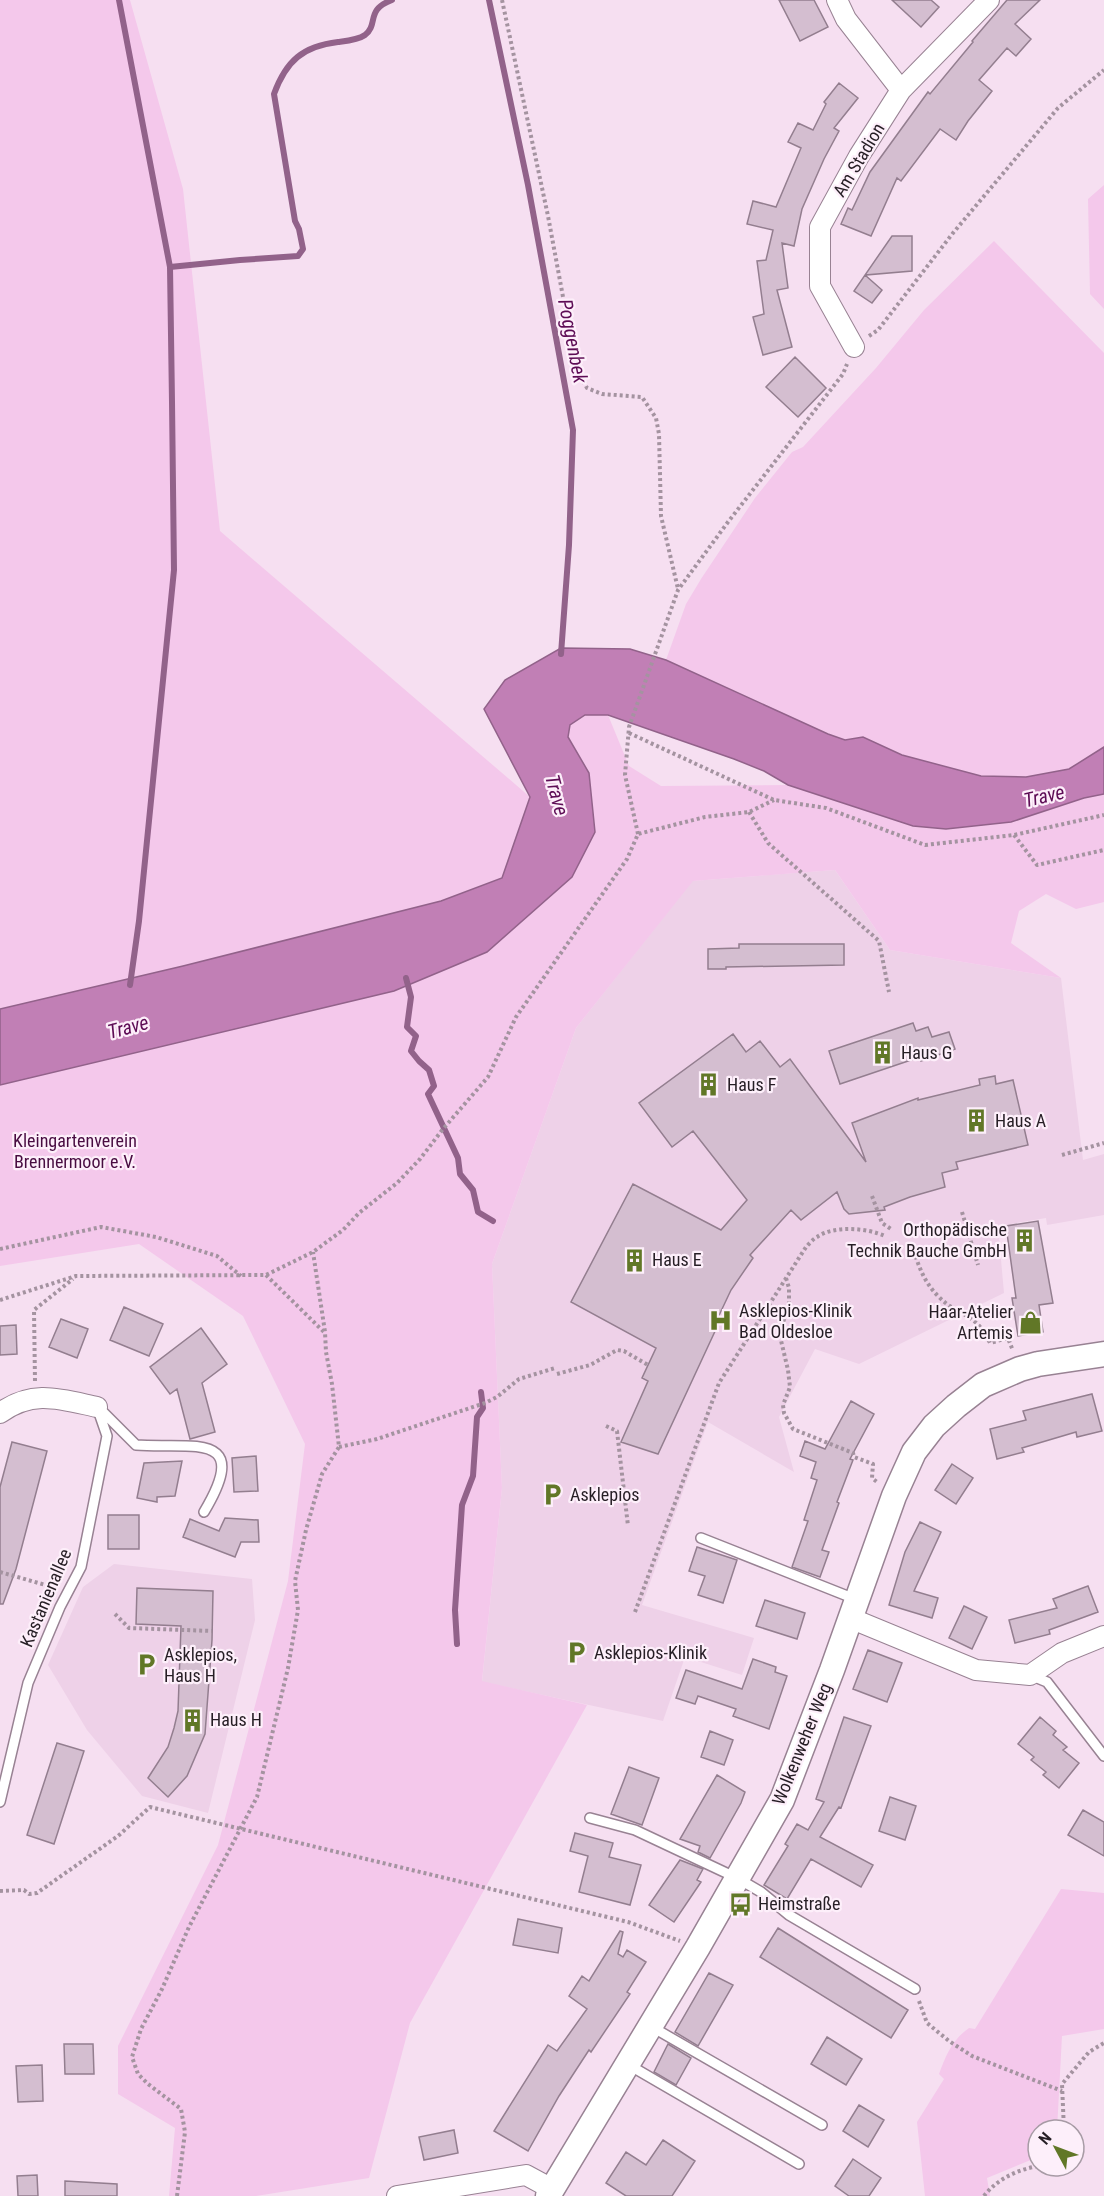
<svg xmlns="http://www.w3.org/2000/svg" width="1104" height="2196" font-family="'Roboto Condensed',sans-serif">
<style>
.built{fill:#eed1e8}
.green{fill:#f4c8eb}
.water{fill:#c17fb5;stroke:#92628a;stroke-width:1.5}
.lines{fill:none;stroke-linecap:round;stroke-linejoin:round}
.stream{stroke:#92628a;stroke-width:6}
.building{fill:#d4bed0;stroke:#937e8f;stroke-width:1.5}
.service-casing{stroke:#988293;stroke-width:12}
.minor-casing{stroke:#988293;stroke-width:22}
.tertiary-casing{stroke:#988293;stroke-width:27}
.path{stroke:#a493a0;stroke-width:4;stroke-dasharray:3 3;stroke-linecap:butt}
.service{stroke:#fff;stroke-width:9}
.minor{stroke:#fff;stroke-width:20}
.tertiary{stroke:#fff;stroke-width:24}
.labels{text-anchor:middle;stroke-width:4.5;stroke-linejoin:round;paint-order:stroke}
.street-label{font-size:18px;fill:#261e25;stroke:#fdeffa}
.poi-label{font-size:18px;fill:#261e25;stroke:#fdeffa;text-anchor:start}
.park-label{font-size:18px;fill:#480c41;stroke:#fdeffa}
.water-label{font-size:20px;font-style:italic;fill:#5d0c55;stroke:#fdeffa}
</style>
<rect width="100%" height="100%" fill="#f6dff1"/>
<!-- built -->
<path class="built" d="M835,870l55,80 171,28 22,182 21,-6v61l-57,10 -1,-7 -48,8 6,67 -145,71 -44,-15 -36,68 15,55 -86,-50 -66,183 112,33 -12,37 -57,-18 -22,64 -181,-39 20,-194 -10,-224 84,-236 116,-147z
M114,1564l138,15 3,41 -47,193 -66,-17 -55,-66 -39,-65 35,-78z"/>
<!-- green -->
<path class="green" d="M0,0h130l53,189 37,342 310,266 -27,81 -62,23 -258,65 -183,43z
M1104,185v124l-14,-15 -2,-95z
M994,241l110,112v394l-35,22 -43,8 -45,-1 -79,-21 -39,-18 -18,3 -17,-6 -162,-74 20,-56 15,-25 54,-81 37,-46 11,-5 73,-79 48,-58z
M585,715h23l21,51 32,20 127,-1 125,41 33,3 65,-7 73,-24 20,-4v108l-28,7 -30,-15 -27,17 -8,32 50,35 -171,-28 -55,-80 -142,11 -117,147 -84,236 10,224 -20,193 105,24 -177,318 -41,155 -113,18h-87l6,-68 -57,-34v-48l100,-201 70,-264 17,-137 -62,-128 -104,-72 -139,22v-181l152,-37 335,-96 102,-179 -21,-36 2,-12z
M1061,1889l43,4v136l-42,7 -5,94h-19v27l-51,21 3,18h-65l-8,-74 27,-43 -5,-5c7,-19 13,-34 30,-46l6,1z"/>
<!-- water -->
<path class="water" d="M561,648l69,1 36,11 162,74 17,6 18,-3 39,18 79,21 45,1 43,-8 35,-22v47l-20,4 -73,24 -65,7 -33,-3 -125,-41 -24,-14 -30,-12 -126,-44h-23l-15,10 -2,12 21,36 6,59 -23,45 -85,75 -93,39 -394,94v-76l183,-43 258,-65 61,-23 28,-81 -46,-88 21,-29z"/>
<g class="lines">
<!-- stream -->
<path class="stream" d="M119,0l51,267 2,135 2,168 -35,351 -9,64
M489,0l39,185 45,245 -4,115 -8,109
M170,267l70,-7 58,-4 5,-7 -4,-20 -4,-8 -21,-127c12,-33 29,-48 64,-52 8,-1 20,-2 27,-7 14,-11 0,-25 27,-35
M406,978l5,19 -4,30 9,9 -5,15 8,10 10,9 5,16 -6,8 30,64 2,16 13,16 5,22 15,9
M457,1644l-2,-34 7,-105 11,-29 4,-59 6,-9 -2,-16"/>
</g>
<!-- building -->
<path class="building" d="M779,0h35l14,27 -28,14z
M892,0h39l8,7 -18,20z
M1007,0h33l-25,24 16,15 -15,17 -9,-8 -28,32 13,11 -24,30 -12,19 -16,-11 -39,52 -4,-3 -26,58 -30,-12 7,-16 4,2 18,-38 58,-80 2,2 43,-52 -1,-1z
M839,83l19,15 -24,30 5,3 -15,28 -22,50 -8,37 -12,-3 6,45 -11,2 15,57 -29,8 -10,-38 11,-3 -7,-53 9,-1 7,-30 -26,-6 6,-23 23,6 25,-59 -13,-6 10,-19 15,7 13,-26 -2,-2z
M892,236h20v35l-47,4z
M865,275l17,15 -10,13 -18,-12z
M795,357l31,31 -28,29 -32,-30z
M739,944h105v21l-118,2v2h-18v-20l31,-1z
M913,1023l3,8 12,-4 4,10 17,-5 6,17 -34,12 -1,-4 -80,27 -11,-33z
M733,1034l13,18 14,-11 20,26 10,-8 76,103 -14,-39 66,-25v2l62,-15 -1,-6 16,-3 1,8 17,-4 15,65 -72,17 2,7 -16,4 3,14 -35,10 -26,10 1,3 -36,4 -5,-5 -7,-17 -36,28 -10,-10 -41,45 3,3 -22,32 -17,36 3,1 -59,127 -37,-12 27,-61 -6,-3 14,-30 -85,-46 62,-118 88,46 26,-30 -54,-69 -21,16 -33,-44z
M1038,1221l15,82 -14,2 4,27 -25,4 -6,-38h4l-10,-72z
M124,1307l39,17 -14,32 -39,-16z
M61,1319l27,10 -11,29 -28,-11z
M16,1325l1,29 -17,1v-29z
M201,1328l26,36 -25,19 13,49 -25,7 -13,-50 -7,5 -20,-27z
M1092,1394l10,37 -25,6 -1,-5 -54,16 2,4 -27,7 -7,-30 36,-9 -3,-9z
M851,1401l23,13 -24,45 3,1 -16,42 2,1 -17,47 7,2 -9,25 -28,-10 16,-46 -4,-1 13,-40 -6,-2 5,-16 -16,-6 5,-15 20,8z
M12,1442l35,9 -31,118 -13,35h-3v-117z
M256,1456l2,35 -24,1 -2,-34z
M182,1461l-7,35 -18,1v5l-20,-4 7,-35z
M952,1464l21,14 -17,26 -21,-14z
M108,1515h31v34h-31z
M225,1518l33,2 1,22h-18l-6,15 -52,-20 7,-18 29,12z
M920,1522l21,10 -27,59 24,7 -6,20 -43,-13 16,-53z
M697,1547l40,13 -14,43 -25,-8 7,-19 -16,-5z
M1088,1586l10,26 -49,18 1,4 -35,9 -6,-23 48,-12 -4,-9z
M137,1588l76,3 -1,49 -7,94 -18,42 -19,21 -20,-19 20,-31 6,-19 4,-17 3,-85 -45,-2z
M765,1600l40,13 -8,26 -41,-13z
M964,1606l23,11 -15,32 -23,-11z
M868,1650l34,13 -15,39 -34,-13z
M753,1659l23,8 -1,5 12,4 -18,53 -36,-13 3,-7 -38,-13 -3,8 -19,-6 10,-28 56,19z
M844,1717l27,9 -30,82 -2,-1 -19,30 53,28 -12,22 -50,-28 -24,40 -23,-14 24,-39 -3,-2 12,-20 11,6 16,-28 -8,-3z
M1040,1717l16,14 -3,4 14,12 -4,3 16,13 -20,25 -16,-13 3,-3 -15,-12 3,-3 -16,-13z
M710,1731l23,9 -9,25 -23,-8z
M57,1743l27,8 -30,93 -27,-9z
M629,1767l30,11 -17,47 -31,-11z
M717,1775l28,17 -4,11 -31,55 -12,-6 2,-6 -20,-7z
M890,1797l26,9 -11,34 -26,-9z
M1083,1810l21,12v34l-36,-21z
M575,1833l38,10 -4,14 32,8 -11,40 -51,-13 9,-36 -18,-5z
M680,1860l23,9 -6,11 4,2 -27,40 -25,-17z
M518,1919l44,9 -4,25 -45,-8z
M778,1928l130,82 -17,28 -131,-81z
M620,1931l3,1 -5,22 5,3 4,-7 19,12 -19,30 3,2 -39,58 -2,-2 -30,46 -31,55 -34,-20 54,-86 9,6 30,-42 -18,-13 13,-20 7,5z
M709,1973l24,12 -35,61 -23,-14z
M827,2037l35,22 -16,26 -35,-21z
M64,2044h29l1,30h-29z
M668,2044l23,14 -15,27 -22,-13z
M42,2065l1,36 -25,1 -2,-36z
M859,2105l25,15 -16,27 -25,-16z
M454,2130l4,23 -34,7 -5,-23z
M663,2140l32,21 -23,35h-46l-20,-13 20,-31 20,13z
M853,2159l28,19 -12,18h-20l-14,-10z
M37,2175l1,21h-20l-1,-20z
M65,2181l52,3v12h-52z"/>
<g class="lines">
<defs>
<path id="service" d="M99,1408l37,37c55,4 117,-15 68,67
M701,1538l154,61
M1030,1675l17,7 57,74
M0,1802l28,-119 32,-76 21,-40 26,-131 -10,-29
M590,1818l45,12 102,48 24,14 28,23 126,74
M652,2027l170,98
M629,2065l170,99"/>
<path id="minor" d="M837,0l9,19 55,71
M854,347l-34,-61v-59l39,-71 42,-66 88,-90
M0,1413c33,-24 60,-14 97,-6
M850,1618l126,52 54,5 32,-22 42,-17
M397,2196l129,-21 26,14"/>
<path id="tertiary" d="M548,2196l150,-249 84,-147 50,-130 62,-174 20,-44 20,-26 22,-20 27,-21 37,-16 18,-5 66,-10"/>
</defs>
<!-- service casing -->
<use href="#service" class="service-casing"/>
<!-- minor casing -->
<use href="#minor" class="minor-casing"/>
<!-- tertiary casing -->
<use href="#tertiary" class="tertiary-casing"/>
<!-- path -->
<path class="path" d="M502,0l46,216 28,151 11,21 15,6 40,3 14,21 3,16 2,82 17,73
M869,336l9,-6 75,-97 105,-125 46,-38
M629,733l145,67 52,8 99,37 89,-10 90,-20
M749,812l19,31 111,98 10,51
M638,834l-13,-59 4,-48 49,-137 50,-68 115,-148 4,-10
M1014,835l23,30 67,-15
M1062,1155l42,-12
M872,1196l10,27 9,6
M962,1212l16,53
M912,1245c6,19 11,36 26,51 20,21 37,15 52,47l18,-5 5,13
M0,1249l101,-22 55,10 61,19 24,20
M266,1275l58,57
M786,1278l3,10v19l-10,25 9,38 2,17 -7,18 1,8 9,16 60,24 1,4 19,7 -1,14 5,4
M0,1300l76,-24 190,-1 47,-23 30,-22 16,-17 38,-30 23,-24 23,-30 45,-52 28,-60 111,-158 11,-25 67,-17 44,-5 25,-12
M557,1374l33,-9 27,-15 7,1 24,14
M35,1381l-1,-71 39,-31
M606,1426l11,5 11,95
M339,1447l38,-8 108,-36 12,-6 22,-18 36,-11
M0,1572l56,16
M635,1612l84,-229 87,-136c3,-3 7,-8 11,-10 17,-12 50,-9 68,-1
M115,1614l14,14 83,3
M0,1891l24,-1 5,4 8,-1 81,-57 32,-29 478,115 52,19
M919,2001l8,22 22,18 23,15 90,35
M1064,2130l-2,-46 27,-32 15,-9
M177,2196l8,-64 -4,-23 -33,-25 -10,-10 -6,-17 9,-28 21,-40 27,-62 68,-130 31,-129 10,-58 -3,-29 11,-51 16,-56 17,-27 -7,-63 -6,-32 -1,-20 -12,-80
M984,2196c13,-17 33,-26 54,-30"/>
<!-- service -->
<use href="#service" class="service"/>
<!-- minor -->
<use href="#minor" class="minor"/>
<!-- tertiary -->
<use href="#tertiary" class="tertiary"/>
</g>
<!-- icons -->
<defs>
<symbol id="building-bare" viewBox="-9 -9 18 18"><path d="M-4-6H4V6H1V3H-1V6H-4ZM-2.5-4.3h1.7v1.8h-1.7ZM.8-4.3h1.7v1.8H.8ZM-2.5-1h1.7V.8h-1.7ZM.8-1h1.7V.8H.8Z" fill="#617727" stroke="#fdeffa" stroke-width="2.5" paint-order="stroke"/></symbol>
<symbol id="hospital-bare" viewBox="-9 -9 18 18"><path d="M-5-5h3v3.5h4V-5h3V5h-3V1.5h-4V5h-3Z" fill="#617727" stroke="#fdeffa" stroke-width="2.5" paint-order="stroke"/></symbol>
<symbol id="shop-bare" viewBox="-9 -9 18 18"><path d="M-5-2.5h2.3a2.7 3.5 0 0 1 5.4 0H5L5.5 6h-11ZM-1.5-2.5h3a1.5 2.3 0 0 0-3 0Z" fill="#617727" stroke="#fdeffa" stroke-width="2.5" paint-order="stroke"/></symbol>
<symbol id="parking-bare" viewBox="-9 -9 18 18"><path d="M-3.5-5.5H1a3.5 3.5 0 0 1 0 7H-1V5.5H-3.5ZM-1-3.4V-.6H.8a1.4 1.4 0 0 0 0-2.8Z" fill="#617727" stroke="#fdeffa" stroke-width="2.5" paint-order="stroke"/></symbol>
<symbol id="bus-bare" viewBox="-9 -9 18 18"><path d="M-5-6H5V4H4V6H2V4H-2V6H-4V4H-5ZM-3.5-4V0h7V-4ZM-3.5 1.2v1.5H-2V1.2ZM2 1.2v1.5H3.5V1.2Z" fill="#617727" stroke="#fdeffa" stroke-width="2.5" paint-order="stroke"/></symbol>
</defs>
<g fill-rule="evenodd">
<use href="#building-bare" x="866" y="1036" width="33" height="33"/>
<use href="#building-bare" x="692" y="1068" width="33" height="33"/>
<use href="#building-bare" x="960" y="1104" width="33" height="33"/>
<use href="#building-bare" x="1008" y="1224" width="33" height="33"/>
<use href="#building-bare" x="618" y="1244" width="33" height="33"/>
<use href="#hospital-bare" x="704" y="1304" width="33" height="33"/>
<use href="#shop-bare" x="1014" y="1306" width="33" height="33"/>
<use href="#parking-bare" x="536" y="1478" width="33" height="33"/>
<use href="#parking-bare" x="560" y="1636" width="33" height="33"/>
<use href="#parking-bare" x="130" y="1648" width="33" height="33"/>
<use href="#building-bare" x="176" y="1704" width="33" height="33"/>
<use href="#bus-bare" x="724" y="1888" width="33" height="33"/>
</g>
<g class="labels">
<!-- street labels -->
<g class="street-label">
<text transform="translate(859 160) rotate(-59)" y="6">Am Stadion</text>
<text transform="translate(46 1598) rotate(-67)" y="6">Kastanienallee</text>
<text transform="translate(802 1744) rotate(-68)" y="6">Wolkenweher Weg</text>
</g>
<!-- poi labels -->
<g class="poi-label">
<text x="901" y="1059">Haus G</text>
<text x="727" y="1091">Haus F</text>
<text x="995" y="1127">Haus A</text>
<text x="1007" y="1236" text-anchor="end">Orthopädische<tspan x="1007" dy="21">Technik Bauche GmbH</tspan></text>
<text x="652" y="1266">Haus E</text>
<text x="739" y="1317">Asklepios-Klinik<tspan x="739" dy="21">Bad Oldesloe</tspan></text>
<text x="1013" y="1318" text-anchor="end">Haar-Atelier<tspan x="1013" dy="21">Artemis</tspan></text>
<text x="570" y="1501">Asklepios</text>
<text x="594" y="1659">Asklepios-Klinik</text>
<text x="164" y="1661">Asklepios,<tspan x="164" dy="21">Haus H</tspan></text>
<text x="210" y="1726">Haus H</text>
<text x="758" y="1910">Heimstraße</text>
</g>
<!-- park labels -->
<g class="park-label">
<text x="75" y="1147">Kleingartenverein<tspan x="75" dy="21">Brennermoor e.V.</tspan></text>
</g>
<!-- water labels -->
<g class="water-label">
<text transform="translate(573 341) rotate(79)" y="7">Poggenbek</text>
<text transform="translate(557 795) rotate(75)" y="7">Trave</text>
<text transform="translate(1044 796) rotate(-13)" y="7">Trave</text>
<text transform="translate(128 1027) rotate(-15)" y="7">Trave</text>
</g>
</g>
<!-- north arrow -->
<g transform="translate(1056 2148) rotate(311)"><circle r="28" fill="#fdeffa" stroke="#a79ba5" stroke-width="1.5"/>
<path d="M0-4.5L10 22L0 15L-10 22Z" fill="#617727"/>
<text y="-9" font-size="16" font-weight="bold" text-anchor="middle" fill="#261e25">N</text>
</g>
</svg>
